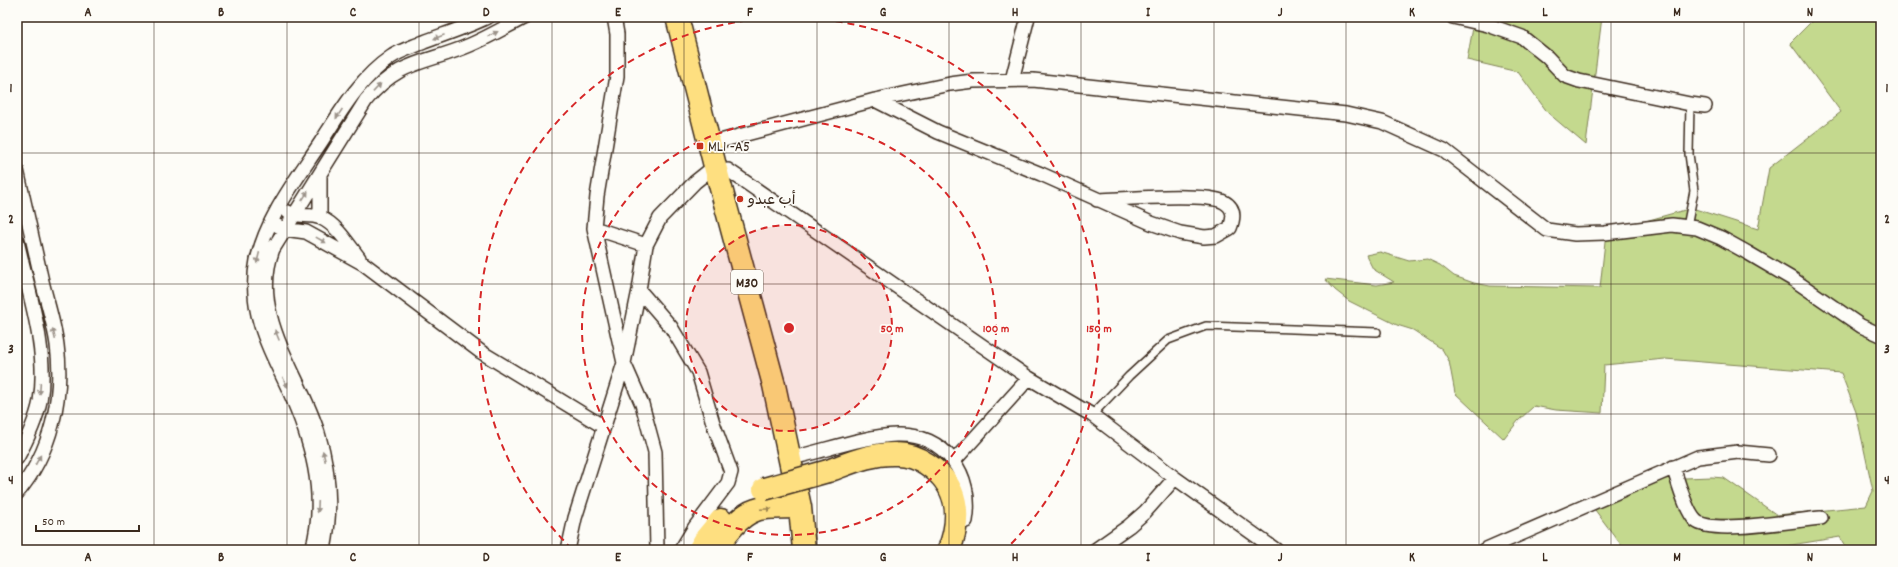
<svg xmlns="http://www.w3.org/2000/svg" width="1898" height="567" font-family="Dekko,'Playpen Sans Arabic',sans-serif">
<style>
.green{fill:#c4d98e;stroke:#808256}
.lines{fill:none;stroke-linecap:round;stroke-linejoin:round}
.lane-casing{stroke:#3b2a1e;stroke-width:10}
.street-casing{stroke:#3b2a1e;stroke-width:16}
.highway-casing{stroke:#3b2a1e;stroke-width:25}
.lane{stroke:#fdfcf7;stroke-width:7}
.street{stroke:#fdfcf7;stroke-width:13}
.highway{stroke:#fedf80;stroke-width:22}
.highway-bridge-casing{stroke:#3b2a1e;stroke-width:25;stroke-linecap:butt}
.highway-bridge{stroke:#fedf80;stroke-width:22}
.oneway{fill:#9c938a}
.oneway2{fill:#9c844f}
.grid{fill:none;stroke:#3b2a1e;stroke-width:1;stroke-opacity:0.55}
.ring{fill:none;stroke:#d62828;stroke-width:2;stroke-dasharray:7 5}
.poi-dot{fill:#c8321e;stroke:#fdfcf7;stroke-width:1.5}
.labels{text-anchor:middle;stroke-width:3.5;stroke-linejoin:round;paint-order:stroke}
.shield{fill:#fdfcf7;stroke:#75695f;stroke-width:1}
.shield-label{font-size:14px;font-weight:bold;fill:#3b2a1e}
.poi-label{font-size:15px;fill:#3b2a1e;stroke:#fdfcf7;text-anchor:start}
.centre{fill:#d62828;stroke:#fdfcf7;stroke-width:2}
.ring-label{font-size:12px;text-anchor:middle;font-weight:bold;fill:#d62828;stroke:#fdfcf7;stroke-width:3.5;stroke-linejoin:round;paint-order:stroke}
.neatline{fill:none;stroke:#3b2a1e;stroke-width:1.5}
.grid-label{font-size:13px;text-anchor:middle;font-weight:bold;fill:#3b2a1e}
</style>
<rect width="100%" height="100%" fill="#fdfcf7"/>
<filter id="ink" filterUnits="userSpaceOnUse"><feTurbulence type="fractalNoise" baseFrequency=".025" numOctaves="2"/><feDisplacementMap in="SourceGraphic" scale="8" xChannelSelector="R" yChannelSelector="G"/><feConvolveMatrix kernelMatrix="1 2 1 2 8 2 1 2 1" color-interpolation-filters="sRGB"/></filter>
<g filter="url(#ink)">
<!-- green -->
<path class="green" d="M1475,17h127l-16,128 -38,-32 -30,-41 -51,-12z
M1816,17h65v87h-1l1,4v442h-34l-7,-13 -79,13h-136l-36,-48 38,-6 30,-17 55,-2 12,1 53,37 89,-9 7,-15 -17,-79 -15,-39 -176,-14 -61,6 -2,48 -46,-3 -22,-4 -16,15 -14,18 -49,-46 -6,-32 -7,-12 -29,-19 -16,-5 -48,-24 -14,-11 -10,-11 52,6 17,-3 -21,-13 -7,-14 14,-3 29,9 18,-2 13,6 14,11 20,7 16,3 110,2 6,-56 86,-24 66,21 11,-61 72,-56 -51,-69z"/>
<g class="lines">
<defs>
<path id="lane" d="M1687,227l7,-36 -5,-37 1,-50
M1092,415l37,-39 39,-36 38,-14 171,6"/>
<path id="street" d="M614,17l3,17v42l-20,120 -3,32 30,135 18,41 13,48 2,98
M1453,17l35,8 34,12 25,20 18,19 14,5 111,23 15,2
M1012,80l16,-63
M875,100l63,32 103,42 110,49 29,10 24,4 12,-1 14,-8c4,-10 5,-20 -6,-26 -18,-10 -102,-3 -127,-2
M720,141l155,-41 75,-16 23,-3 60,-1 313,34 36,8 62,28 103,80 28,4 30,-1 67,-8 25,3 24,10 27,15 46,27 67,46 20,9
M17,170c8,36 16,71 24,107 5,22 13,45 16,68 7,52 -6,108 -40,148
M728,170l301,208 63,37 83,63 101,72
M320,175v42
M288,212c10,6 22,1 33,6 16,7 27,26 38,40
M278,226l6,3 22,3 58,32 117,88 123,75
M594,228l52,17
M17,241c11,50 32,109 23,160 -4,20 -13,39 -23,57
M639,290l32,37 27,45 15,51 18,49 -3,11 -33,44 -14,23
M800,456c29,-7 67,-20 96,-21 49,-2 78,40 70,86
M954,461l75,-83
M1673,467c5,14 13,45 23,54 16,14 101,-1 125,-3
M312,550c16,-56 -1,-111 -24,-162 -10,-22 -22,-43 -28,-66 -6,-19 -7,-43 -3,-62 11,-45 39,-80 64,-118 20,-31 39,-64 70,-85 10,-7 22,-10 33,-15 21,-8 43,-15 64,-25
M324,550c8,-40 6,-78 -6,-117 -18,-60 -70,-118 -45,-184l93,-149c34,-41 60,-36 104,-55 19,-8 37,-19 55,-28
M568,550l7,-32 49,-155 15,-73 7,-45 14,-27 35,-36 20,-16
M1095,550l34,-24 16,-14 30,-34
M1484,550l214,-93 40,-5 31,3"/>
<path id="highway" d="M677,17l38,149 59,219 26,122 4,43
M828,471c22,-8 44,-18 68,-17 11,0 22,4 31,10 32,21 35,52 22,86
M699,550l7,-12 15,-18
M717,550c7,-15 23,-35 39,-40 11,-4 33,-2 44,-3"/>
</defs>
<!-- lane casing -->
<use href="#lane" class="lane-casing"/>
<!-- street casing -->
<use href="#street" class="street-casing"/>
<!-- highway casing -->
<use href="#highway" class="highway-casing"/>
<!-- lane -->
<use href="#lane" class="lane"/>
<!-- street -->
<use href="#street" class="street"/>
<!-- highway -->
<use href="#highway" class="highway"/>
<defs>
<path id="highway-bridge" d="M764,489l64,-18"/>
</defs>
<!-- highway-bridge casing -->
<use href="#highway-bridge" class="highway-bridge-casing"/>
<!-- highway-bridge -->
<use href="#highway-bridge" class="highway-bridge"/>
</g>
<!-- one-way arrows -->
<defs><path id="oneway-solid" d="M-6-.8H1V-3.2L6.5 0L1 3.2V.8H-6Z"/></defs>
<g class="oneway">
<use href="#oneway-solid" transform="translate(493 34) rotate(-27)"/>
<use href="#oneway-solid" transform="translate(439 37) rotate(159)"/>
<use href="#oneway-solid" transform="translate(377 88) rotate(-47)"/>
<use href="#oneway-solid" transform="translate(339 114) rotate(124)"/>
<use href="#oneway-solid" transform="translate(305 196) rotate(-57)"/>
<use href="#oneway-solid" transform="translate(321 240) rotate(29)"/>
<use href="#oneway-solid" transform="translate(258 258) rotate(104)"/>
<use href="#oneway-solid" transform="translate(54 334) rotate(-103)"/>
<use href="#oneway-solid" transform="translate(277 335) rotate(-112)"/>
<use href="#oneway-solid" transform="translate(285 382) rotate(65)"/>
<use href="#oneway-solid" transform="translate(40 389) rotate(94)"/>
<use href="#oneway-solid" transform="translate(324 456) rotate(-103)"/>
<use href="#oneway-solid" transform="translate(38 460) rotate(-61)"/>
<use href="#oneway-solid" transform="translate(318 507) rotate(93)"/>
</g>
<use class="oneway2" href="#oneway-solid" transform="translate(766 509) rotate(-2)"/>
</g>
<!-- grid -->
<path class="grid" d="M154,17v533M287,17v533M419,17v533M552,17v533M684,17v533M817,17v533M949,17v533M1081,17v533M1214,17v533M1346,17v533M1479,17v533M1611,17v533M1744,17v533M17,153h1864M17,284h1864M17,414h1864"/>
<!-- distance rings -->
<circle cx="789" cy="328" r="103" fill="#d62828" fill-opacity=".12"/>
<g class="ring">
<circle cx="789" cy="328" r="103"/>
<circle cx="789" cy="328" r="207"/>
<path d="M572 549A310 310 0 1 1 1006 549"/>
</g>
<!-- markers -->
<g class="poi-dot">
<rect x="696" y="142" width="8" height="8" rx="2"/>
<circle cx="740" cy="199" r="4"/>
</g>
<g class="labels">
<!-- shield labels -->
<rect class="shield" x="731" y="270" width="32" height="24" rx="3"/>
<g class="shield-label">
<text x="747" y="287">M30</text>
</g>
<!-- poi labels -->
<g class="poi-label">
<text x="708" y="151">ML1 -A5</text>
<text x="748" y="204">أب عبدو</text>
</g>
</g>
<circle cx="789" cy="328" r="6" class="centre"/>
<g class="ring-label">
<text x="892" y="332">50 m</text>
<text x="996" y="332">100 m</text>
<text x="1099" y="332">150 m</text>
</g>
<!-- margin -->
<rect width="1898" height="567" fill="none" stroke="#fdfcf7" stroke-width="44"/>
<!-- scale -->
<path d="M36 525v6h103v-6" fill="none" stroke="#3b2a1e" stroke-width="2"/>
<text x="42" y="525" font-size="12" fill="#3b2a1e" stroke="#fdfcf7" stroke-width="3" paint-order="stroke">50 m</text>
<rect x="22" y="22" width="1854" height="523" class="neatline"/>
<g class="grid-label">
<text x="88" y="16">A</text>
<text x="221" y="16">B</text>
<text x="353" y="16">C</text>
<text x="486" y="16">D</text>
<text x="618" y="16">E</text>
<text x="750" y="16">F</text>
<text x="883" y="16">G</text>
<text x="1015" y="16">H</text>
<text x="1148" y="16">I</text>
<text x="1280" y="16">J</text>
<text x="1412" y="16">K</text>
<text x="1545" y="16">L</text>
<text x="1677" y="16">M</text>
<text x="1810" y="16">N</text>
<text x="11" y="92">1</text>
<text x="1887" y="92">1</text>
<text x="11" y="223">2</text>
<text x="1887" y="223">2</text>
<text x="11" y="353">3</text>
<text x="1887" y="353">3</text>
<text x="11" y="484">4</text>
<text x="1887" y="484">4</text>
<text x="88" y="561">A</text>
<text x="221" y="561">B</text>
<text x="353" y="561">C</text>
<text x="486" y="561">D</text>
<text x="618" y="561">E</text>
<text x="750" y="561">F</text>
<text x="883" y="561">G</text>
<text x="1015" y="561">H</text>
<text x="1148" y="561">I</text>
<text x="1280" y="561">J</text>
<text x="1412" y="561">K</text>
<text x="1545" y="561">L</text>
<text x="1677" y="561">M</text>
<text x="1810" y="561">N</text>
</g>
</svg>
